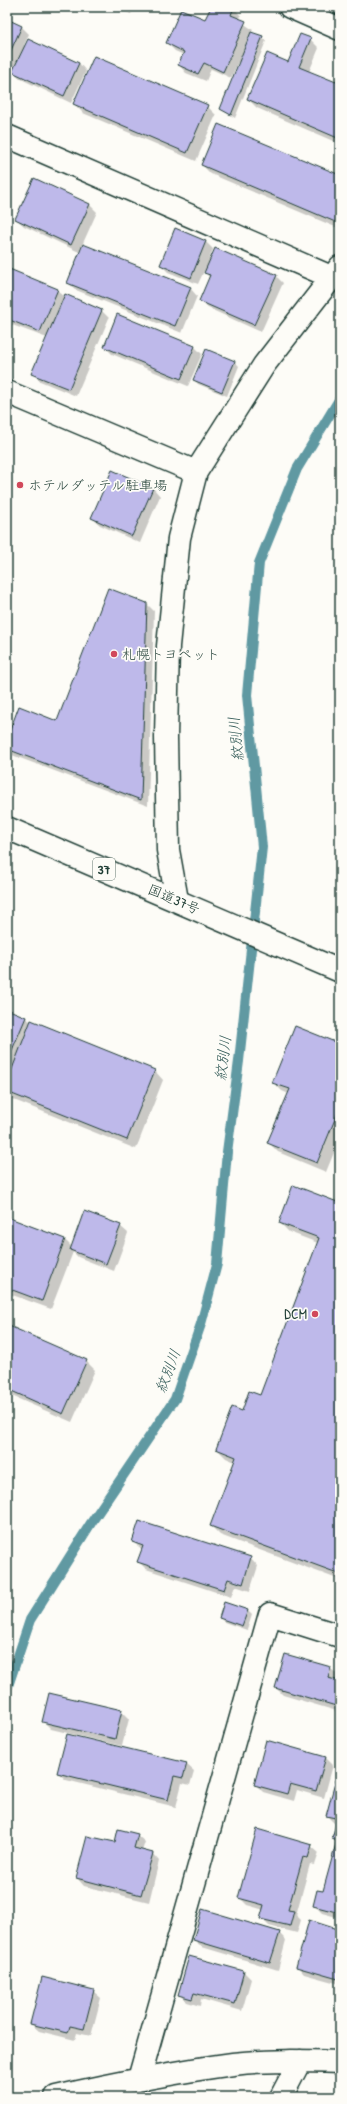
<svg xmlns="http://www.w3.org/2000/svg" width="347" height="2104" font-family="'Patrick Hand','Klee One',sans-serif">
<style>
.shadow{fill:#0003}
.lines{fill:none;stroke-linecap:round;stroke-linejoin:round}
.stream{stroke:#6099a2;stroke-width:10}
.building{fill:#beb9ea;stroke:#1f3d34}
.street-casing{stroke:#1f3d34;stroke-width:25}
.highway-casing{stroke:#1f3d34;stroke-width:25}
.street{stroke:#fdfcf7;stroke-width:22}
.highway{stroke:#fdfcf7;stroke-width:22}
.poi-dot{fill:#d1495b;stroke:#fdfcf7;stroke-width:1.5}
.labels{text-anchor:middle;stroke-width:3.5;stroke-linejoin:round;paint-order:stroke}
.shield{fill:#fdfcf7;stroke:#62766e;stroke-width:1}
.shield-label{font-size:13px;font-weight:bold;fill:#1f3d34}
.poi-label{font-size:14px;fill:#1f3d34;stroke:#fdfcf7;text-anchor:start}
.street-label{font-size:14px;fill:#1f3d34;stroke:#fdfcf7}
.water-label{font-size:15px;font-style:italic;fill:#355c59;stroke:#fdfcf7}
</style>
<rect width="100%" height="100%" fill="#fdfcf7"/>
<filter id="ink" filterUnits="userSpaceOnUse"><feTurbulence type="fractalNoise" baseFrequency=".025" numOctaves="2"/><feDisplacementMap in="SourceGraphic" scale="8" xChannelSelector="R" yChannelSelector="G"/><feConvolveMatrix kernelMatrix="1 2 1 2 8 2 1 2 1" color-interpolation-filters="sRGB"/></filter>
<g filter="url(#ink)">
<!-- shadow -->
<path class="shadow" d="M113,7h21l-3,7z
M212,7l22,1 7,8 -2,4 14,10 -2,3 11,4 4,4 -31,77 -14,-9 19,-47h-2l-7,16 -20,-9 -5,12 -20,-8 -7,-8 5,-10 -9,-4 -8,-8 39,-23z
M7,20l15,7 7,7 -5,11 2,1 2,-6 51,23 7,8 -15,32 -50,-24 -9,-8 -1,2 -4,-2z
M310,39l9,9 -10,24 27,12 4,-9v69l-83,-36 -9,-9 40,-36z
M74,104l133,2 9,9 -20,46 -113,-48z
M202,165l138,11v53l-129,-55z
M35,180l55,25 7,7 -18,40 -55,-26 -8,-7z
M175,229l31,13 7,7 -4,10 67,17 7,7 -22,49 -53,-24 -8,-7 10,-23 -6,-7 -6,13 -30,-12 -7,-7z
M7,269l50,21 8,7v-2l37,16 7,7 -33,78 -36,-15 -8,-8 15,-35 -40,-15z
M68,283l122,5 7,8 -15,37 -106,-43z
M105,347h90l7,7 -14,32 -76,-32z
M206,350l29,12 4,4 -12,30 -29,-12 -4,-4z
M112,471l41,17 7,8 -20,47 -40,-18 -8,-7z
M147,604l7,7 -6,195 -136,-51 -5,-5v-9l51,-19z
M7,1010l19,7 5,6 123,47 9,10 -27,69 -122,-49 -7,-5z
M340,1045v93l-14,34 -48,-20 -9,-9 20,-49 -7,-3 -9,-9z
M340,1204v376l-120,-45 -9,-9 24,-64 -9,-4 -9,-9 26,-37 18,-16 57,-153 -29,-11 -9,-9z
M7,1219l58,21 7,7 48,-21 8,7 -14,38 -36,-14 -5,-5 -22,57 -44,-16z
M7,1326l79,35 9,9 -23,52 -65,-28z
M133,1542l118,16 7,8 -8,25 -15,-5 -4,11 -85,-28 -7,-7 4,-12z
M225,1603l23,8 4,4 -5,15 -23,-8 -4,-5z
M330,1668l8,7 -2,6 4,1v30l-57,-17 -7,-7z
M121,1711l8,8 -7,27 -71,-17 -8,-8z
M325,1757l8,8 -9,33 -27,-8 -3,11 -31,-9 -8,-8z
M186,1764l8,7 -4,14 -8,-2 -6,24 -110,-27 -8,-7z
M340,1768v56l-6,-1 -7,-7z
M340,1827v91l-18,-5 -8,-8 10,-12 13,-51 -4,-4z
M137,1835l8,7 -3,9 10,2 7,8 -10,41 -65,-16 -7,-8 38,-34z
M311,1846l8,7 -4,12 -5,-1 -14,51 5,5 -4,13 -28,-7 -8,-8 3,-8 -17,-5 -8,-8z
M310,1922l30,9v53l-36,-10 -7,-8z
M279,1933l7,7 -8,30 -76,-23 -8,-7z
M244,1972l7,7 -9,32 -41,-12 -1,7 -13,-4 -8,-8z
M93,1991l8,7 -10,38 -14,-3 -2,7 -36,-9 -8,-7z"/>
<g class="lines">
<!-- stream -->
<path class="stream" d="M7,1689l23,-69 61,-97 84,-124 26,-75 16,-60 10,-112 12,-91 23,-214 -15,-152 12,-132 38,-94 43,-71"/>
</g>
<!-- building -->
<path class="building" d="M211,7h23l-3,8 15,6 -23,51 -19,-9 -6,11 -20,-9 6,-13 -18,-9 15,-34 24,10z
M7,19l15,7 -15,33z
M251,32l12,4 -32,79 -11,-6z
M300,34l11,4 -12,29 37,15 4,-10v67l-93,-40 20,-46 21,9z
M28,39l51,24 -15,33 -52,-24z
M94,56l114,49 -21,48 -114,-49z
M218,124l122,51v49l-139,-59z
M34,178l56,26 -19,41 -56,-26z
M175,228l31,13 -15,37 -31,-13z
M83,244l108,43 -16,39 -108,-43z
M215,248l62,27 -23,50 -55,-24 11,-26 -6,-2z
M7,268l51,21 -18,43 -33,-13z
M65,294l37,16 -33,79 -38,-15z
M117,314l78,32 -14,33 -77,-32z
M206,349l29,12 -13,31 -29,-12z
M112,470l41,18 -21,48 -41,-18z
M108,588l39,15 -6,197 -134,-51v-11l12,-32 38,15z
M7,1009l19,8 -19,45z
M31,1020l124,50 -28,70 -120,-48v-10z
M295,1026l45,18v63l-23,56 -50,-20 23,-54 -18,-6z
M293,1185l47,18v371l-130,-48 26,-69 -20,-8 16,-42 10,4 7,-20 11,4 59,-157 -40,-15z
M84,1211l37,14 -15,39 -36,-14z
M7,1217l58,22 -23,62 -35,-13z
M7,1325l80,35 -24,54 -56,-25z
M139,1521l112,36 -8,27 -15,-5 -4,11 -87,-28 6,-16 -11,-4z
M224,1602l24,8 -6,16 -23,-8z
M285,1654l46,13 -3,11 12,3v10l-4,15 -61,-18z
M49,1693l73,17 -7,29 -73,-17z
M67,1734l120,29 -4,15 -9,-2 -6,24 -111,-27z
M266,1740l60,17 -10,34 -26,-7 -3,10 -33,-9z
M340,1764v55l-14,-3z
M336,1824l4,1v88l-27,-7 4,-16 6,1 14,-51 -5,-2z
M118,1829l20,5 -4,14 19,5 -12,42 -65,-17 11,-42 28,6z
M257,1829l55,16 -4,13 -5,-1 -15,53 6,1 -4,15 -30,-7 4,-14 -26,-7z
M202,1909l78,23 -10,31 -77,-23z
M309,1920l31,10 -2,49 -42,-12z
M189,1956l55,15 -9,33 -41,-11 -2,6 -14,-4z
M42,1977l52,13 -10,39 -14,-3 -2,7 -38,-9z"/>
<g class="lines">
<defs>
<path id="street" d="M290,7l50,22
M7,136l324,141
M7,392l189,80
M177,900l-9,-50 -2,-113 2,-91 11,-108 17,-66 68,-107 76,-98
M139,2079l131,-465 70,22
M56,2097c58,-13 117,-25 177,-33 35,-4 72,-3 107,-2
M281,2097l19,-36"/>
<path id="highway" d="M7,828l333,143"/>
</defs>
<!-- street casing -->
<use href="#street" class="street-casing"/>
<!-- highway casing -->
<use href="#highway" class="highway-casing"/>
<!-- street -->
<use href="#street" class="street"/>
<!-- highway -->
<use href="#highway" class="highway"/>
</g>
</g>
<!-- markers -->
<g class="poi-dot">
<circle cx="20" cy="485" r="4"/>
<circle cx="114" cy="654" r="4"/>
<circle cx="315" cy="1314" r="4"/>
</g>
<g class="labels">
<!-- shield labels -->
<rect class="shield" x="93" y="858" width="22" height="22" rx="3"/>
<g class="shield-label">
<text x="104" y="874">37</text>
</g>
<!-- poi labels -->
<g class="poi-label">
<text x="28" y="490">ホテルダッテル駐車場</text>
<text x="122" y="659">札幌トヨペット</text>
<text x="307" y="1319" text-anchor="end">DCM</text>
</g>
<!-- street labels -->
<g class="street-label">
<text transform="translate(174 899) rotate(23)" y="5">国道37号</text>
</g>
<!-- water labels -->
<g class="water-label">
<text transform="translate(236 739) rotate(-96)" y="5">紋別川</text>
<text transform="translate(223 1058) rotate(-83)" y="5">紋別川</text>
<text transform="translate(168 1371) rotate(-69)" y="5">紋別川</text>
</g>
</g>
<!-- margin -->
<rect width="347" height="2104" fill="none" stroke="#fdfcf7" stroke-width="24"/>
<rect x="12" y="12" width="323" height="2080" fill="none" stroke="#1f3d34" stroke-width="1.5" filter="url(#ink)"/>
</svg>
